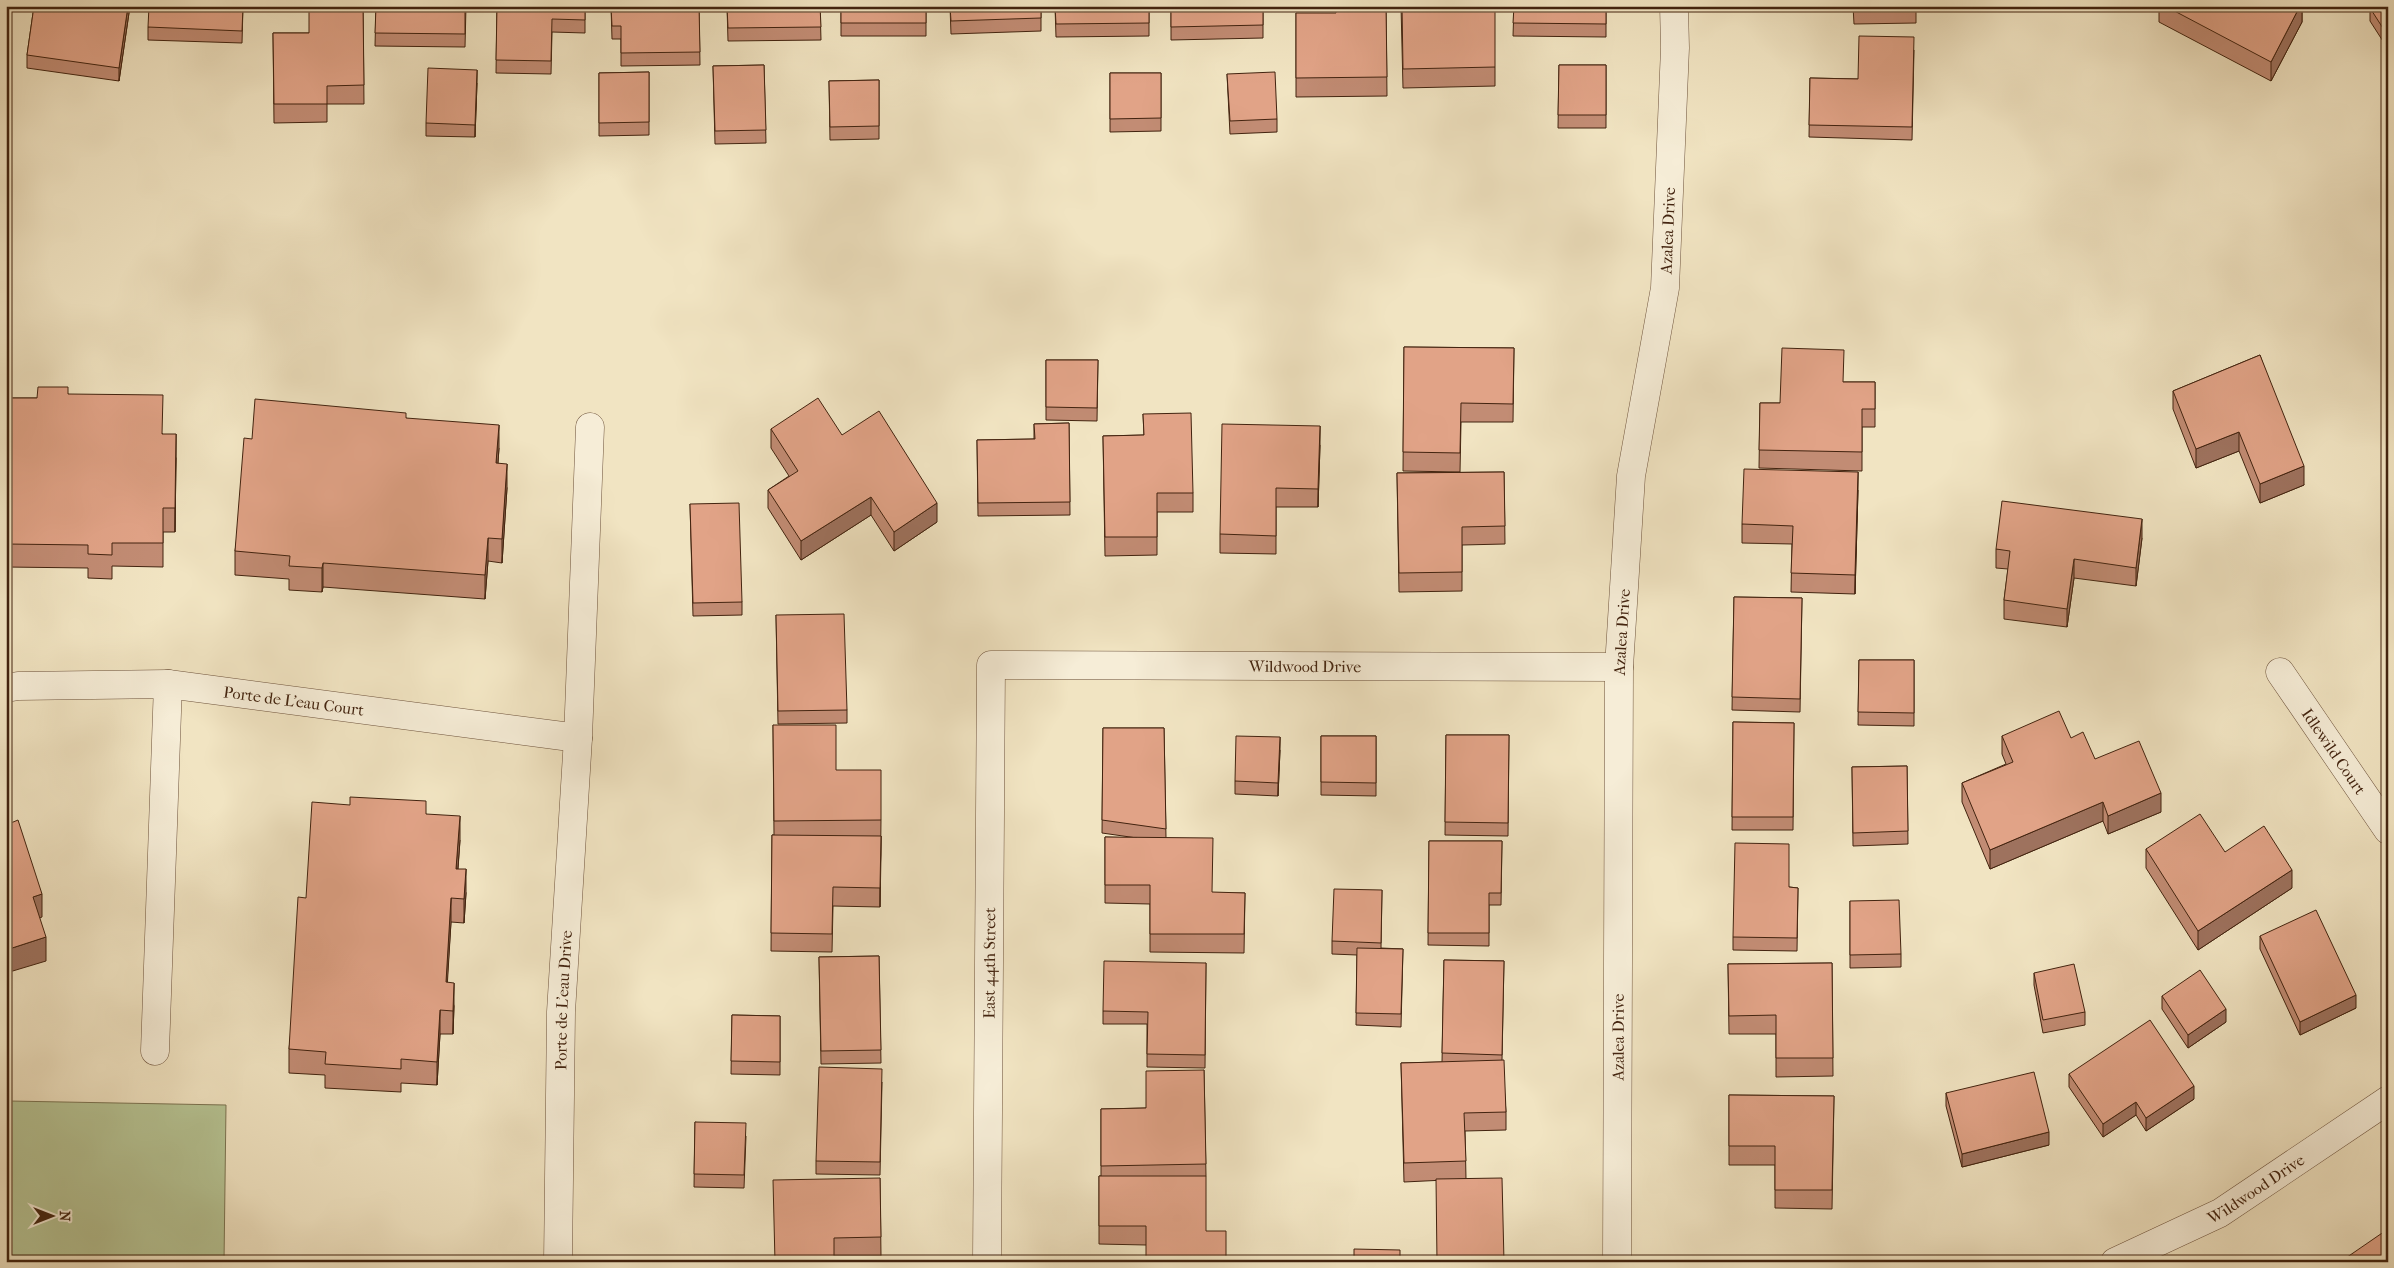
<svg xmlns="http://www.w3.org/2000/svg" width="2394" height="1268" font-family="'IM FELL French Canon',serif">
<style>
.green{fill:#b7c595;stroke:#7c7452}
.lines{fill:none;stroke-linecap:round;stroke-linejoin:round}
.minor-casing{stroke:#6e533c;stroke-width:29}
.minor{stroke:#f6edd7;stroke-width:28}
.wall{fill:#c28c74;stroke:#42230f}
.shaded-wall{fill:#9e725e;stroke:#42230f}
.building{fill:#e1a387;stroke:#42230f}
.labels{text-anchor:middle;stroke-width:4.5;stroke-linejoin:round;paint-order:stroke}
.street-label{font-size:16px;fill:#42230f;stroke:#f6edd7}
</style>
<rect width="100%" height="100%" fill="#f1e4c2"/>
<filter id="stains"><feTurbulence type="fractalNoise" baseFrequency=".004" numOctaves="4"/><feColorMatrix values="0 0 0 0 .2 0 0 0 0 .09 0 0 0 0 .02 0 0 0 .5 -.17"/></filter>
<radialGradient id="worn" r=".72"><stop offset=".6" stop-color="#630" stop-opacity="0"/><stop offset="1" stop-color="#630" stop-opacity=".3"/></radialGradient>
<!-- green -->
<path class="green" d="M9,1101l217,4 -2,157h-218z"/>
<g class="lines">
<defs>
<g id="minor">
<path id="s1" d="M2280,672l108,158"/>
<path id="s2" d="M6,688l12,-2 150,-2 410,54"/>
<path d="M155,1051l13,-367"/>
<path id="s3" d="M558,1262l3,-250 17,-274 12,-311"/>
<path id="s4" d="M987,1262l4,-597 628,2"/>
<path id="s5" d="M1617,1262l2,-595 12,-191 34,-188 10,-240 -1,-42"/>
<path id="s6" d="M2115,1262l105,-49 168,-113"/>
</g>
</defs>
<!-- minor casing -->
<use href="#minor" class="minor-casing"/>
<!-- minor -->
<use href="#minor" class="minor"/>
</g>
<!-- wall -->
<path class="wall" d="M34,6h96l-11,75 -92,-13v-13z
M243,6l-1,37 -94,-3v-13z
M363,6l1,98h-37v18l-53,1 -1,-90h36z
M376,6h90l-1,41 -90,-1z
M497,6h88v27l-33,-1 -1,42 -55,-1z
M611,6h88l1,59 -79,1v-27h-9z
M727,6h93l1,34 -93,1z
M841,6h85v30h-85z
M950,6h91v25l-90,3z
M1055,6h94v30l-93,1z
M1171,6h92v32l-92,2z
M1386,6l1,90 -91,1v-84h40z
M1401,6l94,61v19l-92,2z
M1514,6h92v31l-93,-1z
M1853,6h63v17l-62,1z
M2159,6h143v16l-31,59 -112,-59z
M2388,6v43l-18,-28v-13z
M1914,50l-2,90 -103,-3 1,-59 48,1z
M764,65l2,78 -51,1 -2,-78z
M1559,65h47v63h-48z
M649,72v63l-50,1v-63z
M1110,73h51v58l-51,1z
M1227,74l50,45v13l-47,2z
M879,80v59l-49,1 -1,-59z
M477,83l-2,54 -49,-1v-13z
M1404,347l110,1 -1,74h-52l-1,50 -57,-1z
M2260,355l44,130 -44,18 -21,-52 -43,17 -23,-59v-18z
M1046,360h52l-1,61 -51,-1z
M1844,382h31v45h-13v44l-103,-3 1,-65h20z
M68,394l95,40 13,24 -1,74h-12v35l-51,-1v13l-24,-1v-10l-82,-1v-169h31z
M1143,414l50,79v19h-36v43l-52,1 -2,-120 41,-1z
M406,418l93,30 -1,15 9,25 -5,75 -14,-2 -3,38 -162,-12 -1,5 -33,-2v-11l-54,-4v-24l17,-112z
M1069,423l1,92 -92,1 -1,-76 57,-1v-15z
M771,429l71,6 95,87 -43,29 -23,-36 -70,45 -33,-52v-18l21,-14 -18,-28z
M1320,445l-2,62h-42v47l-56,-1v-19z
M1504,472l1,72 -43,1v46l-63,1 -2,-119z
M1858,490l-3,104 -64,-2 1,-48 -50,-1v-19z
M690,504l52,98v13l-49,1z
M2142,538l-6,48 -62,-8 -7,49 -63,-8v-19l4,-31 -12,-1v-19z
M1734,597l68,1 -2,114 -68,-2z
M776,615l71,95v13l-69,1z
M1859,660h55v66l-56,-1z
M1733,722l61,1 -1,107h-61z
M773,725l63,45 45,50 -1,87 -47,-1 -1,46 -61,-1 1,-116h2z
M1103,728h61l2,110 46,55h33l-1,60 -94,-1v-48l-45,-1v-66l32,1 -35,-5z
M1446,735h63l-1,101 -63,-1z
M1321,736h55v60l-55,-1z
M2002,736l69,2 24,21 66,53 -53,22 -5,-13 -113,48 -28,-67v-19l44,-19 -4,-10z
M1280,750l-2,46 -43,-2v-13z
M1907,766l1,78 -55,2 -1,-79z
M426,814l34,26 -2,29 8,24 -2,30 -13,-1 -4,60 7,24 -1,28h-13l-3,51 -36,-2v9l-76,-4v-13l-36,-2v-24l17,-151z
M1429,841h73l-1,64h-12v41l-61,-1z
M2146,849l79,3 67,36 -94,62 -52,-82z
M1789,887l9,1 -1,63 -64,-1v-13z
M1382,890l-1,58 22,1 -2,78 -45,-2 1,-70 -25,-1v-13z
M1850,901l51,53v13l-51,1z
M2260,936l96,72 -56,27 -40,-86z
M879,956l2,107 -60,1 -2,-107z
M1444,960l60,1 -2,99 4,52v18l-41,1 1,48 -62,3 -3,-119 41,-1z
M1206,963l-1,105 -58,-1v-43h-44v-13z
M1832,963l1,113 -57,1v-43h-47l-1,-70z
M2034,973l51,39v13l-42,8 -9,-48z
M2162,996l64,26 -38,26 -26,-39z
M732,1015l48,1v59l-49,-1z
M1204,1070l2,106 -60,69 -47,-1v-68h2v-67l45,-1z
M2069,1074l125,25 -48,32 -10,-16 -33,22 -34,-50z
M882,1082l-2,93 -64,-1v-13z
M1946,1093l103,52 -87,22 -16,-61z
M1729,1095l105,1 -2,113 -57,-1v-43h-46z
M695,1122l51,14 -2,52 -50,-1z
M880,1178l1,78h-47l-60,6z"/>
<!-- shaded-wall -->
<path class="shaded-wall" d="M128,6h2l-11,75v-13z
M2300,6h2v16l-31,59v-19z
M477,70v13l-2,54v-12z
M11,92v7l-5,42v-7z
M499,425v23l-3,39v-24z
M1320,426v19l-2,62v-18z
M2239,432v19l-43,17v-19z
M176,434v24l-1,74v-24z
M507,464v24l-5,75v-24z
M2304,466v19l-44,18v-19z
M1858,472v18l-3,104v-19z
M871,497v18l-70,45v-19z
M937,503v19l-43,29v-19z
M2142,519v19l-6,48v-18z
M488,538v23l-3,38v-24z
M2074,559v19l-7,49v-18z
M323,563v24l-1,5v-24z
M1280,737v13l-2,46v-13z
M2161,793v19l-53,22v-18z
M2103,802v19l-113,48v-19z
M460,816v24l-4,52v-23z
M881,836v19l-1,52v-19z
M466,869v24l-2,30v-24z
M2292,870v18l-94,62v-19z
M42,894v23l-9,4v-24z
M451,898v24l-5,84v-24z
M46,937v24l-40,12v-23z
M454,983v23l-1,28v-23z
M2356,995v13l-56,27v-13z
M2226,1009v13l-38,26v-13z
M440,1010v24l-3,51v-23z
M2194,1086v13l-48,32v-13z
M2136,1102v13l-33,22v-13z
M2049,1132v13l-87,22v-13z"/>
<!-- building -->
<path class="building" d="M34,6h94l-9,62 -92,-13z
M149,6h94l-1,25 -94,-4z
M309,6h54l1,79 -37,1v18h-53l-1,-71h36z
M376,6h89v28l-90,-1z
M497,6h88v14l-33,-1 -1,42 -55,-1z
M611,6h88l1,46 -79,1v-27h-9z
M727,6h93l1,21 -93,1z
M841,6h85v17h-85z
M950,6h91v12l-90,3z
M1055,6h94v17l-93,1z
M1171,6h92v19l-92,2z
M1336,6h50l1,71 -91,1v-65h40z
M1402,6h93v61l-92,2z
M1514,6h92v18l-93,-1z
M2165,6h135l-29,56z
M2373,6h15v30l-18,-28z
M1859,36l55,1 -2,90 -103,-2 1,-47 48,1z
M764,65l2,65 -51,1 -2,-65z
M1559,65h47v50h-48z
M428,68l49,2 -2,55 -49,-2z
M649,72v50l-50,1v-50z
M1275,72l2,47 -47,2 -3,-47z
M1110,73h51v45l-51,1z
M879,80v46l-49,1 -1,-46z
M6,91l5,1 -5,42z
M1404,347l110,1 -1,56 -52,-1 -1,50 -57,-1z
M1782,348l62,2 -1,32h32v27h-13v43l-103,-2 1,-47h20z
M2260,355l44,111 -44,18 -21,-52 -43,17 -23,-58z
M1046,360h52l-1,48 -51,-1z
M38,387h30v7l95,1 -1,39h14l-1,74h-12v35h-51v12l-24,-1v-9l-82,-1v-146h31z
M818,398l24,37 37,-24 58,92 -43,29 -23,-35 -70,44 -33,-51 30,-19 -27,-42z
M255,399l151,14v5l93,7 -3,38 11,1 -5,75 -14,-1 -3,37 -162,-12 -1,5 -33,-2 1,-10 -55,-5 9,-113 8,1z
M1191,413l2,80h-36v44h-52l-2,-101 41,-1 -1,-21z
M1069,423l1,79 -92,1 -1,-63 58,-1 -1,-15z
M1222,424l98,2 -2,63 -42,-1v48l-56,-2z
M1744,469l114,3 -3,103 -64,-2 2,-47 -51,-2z
M1504,472l1,54 -43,1v45l-63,1 -2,-100z
M2002,501l140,18 -6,49 -62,-9 -7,50 -63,-9 6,-49 -14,-2z
M739,503l3,99 -49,1 -3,-99z
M1734,597l68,1 -2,101 -68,-2z
M844,614l3,96 -69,1 -2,-96z
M1859,660h55v53l-56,-1z
M2059,711l12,27 12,-6 12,27 44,-18 22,52 -53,23 -5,-14 -113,48 -28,-67 51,-21 -11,-26z
M1733,722l61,1 -1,94h-61z
M773,725h63v45h45v50l-107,1z
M1103,728h61l2,101 -64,-9z
M1446,735h63l-1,88 -63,-1z
M1236,736l44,1 -2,46 -43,-2z
M1321,736h55v47l-55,-1z
M1907,766l1,65 -55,2 -1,-66z
M350,797l76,4v13l34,2 -4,53h10l-2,30 -13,-1 -5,84 8,1 -1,28 -13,-1 -3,52 -36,-3v10l-76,-5 1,-12 -37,-3 9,-152 8,1 6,-96 38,3z
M2200,814l25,38 39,-26 28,44 -94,61 -52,-82z
M18,820l24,74 -9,3 13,40 -40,13v-125z
M772,835l109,1 -1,52 -47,-1 -1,47 -61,-1z
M1105,837l108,1 -1,54 33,1 -1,41h-94v-49h-45z
M1429,841h73l-1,52h-12v40h-61z
M1735,843l54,1v43l9,1 -1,50 -64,-1z
M1334,889l48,1 -1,53 -49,-2z
M1899,900l2,54 -51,1v-54z
M2316,910l40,85 -56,27 -40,-86z
M1357,948l46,1 -2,65 -45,-1z
M879,956l2,94 -60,1 -2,-94z
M1444,960l60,1 -2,94 -60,-2z
M1104,961l102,2 -1,92 -58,-1 1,-42 -45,-1z
M1832,963l1,95h-57v-43l-47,1 -1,-52z
M2074,964l11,48 -42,8 -9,-47z
M2200,970l26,39 -38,26 -26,-39z
M732,1015l48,1v46l-49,-1z
M2150,1020l44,66 -48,32 -10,-16 -33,22 -34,-50z
M1504,1060l2,52 -42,1 2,48 -62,2 -3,-100z
M819,1067l63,2 -2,93 -64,-1z
M1204,1070l2,94 -105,2v-57l45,-1v-37z
M2034,1072l15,60 -87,22 -16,-61z
M1729,1095l105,1 -2,94h-57v-44h-46z
M695,1122l51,1 -2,52 -50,-1z
M1099,1176h107v55h20v31h-80v-36h-47z
M880,1178l1,59 -47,1v24h-59l-2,-82z
M1502,1178l2,84h-67l-1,-83z
M2388,1229v33h-48z
M1354,1249l46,1v12h-46z"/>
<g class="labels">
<!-- street labels -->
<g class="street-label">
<text dy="6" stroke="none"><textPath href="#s5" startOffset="1035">Azalea Drive</textPath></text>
<text dy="6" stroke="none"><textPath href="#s5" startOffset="630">Azalea Drive</textPath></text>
<text dy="6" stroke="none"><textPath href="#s4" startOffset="911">Wildwood Drive</textPath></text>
<text dy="6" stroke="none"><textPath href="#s2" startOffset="289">Porte de L'eau Court</textPath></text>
<text dy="6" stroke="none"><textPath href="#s1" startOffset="96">Idlewild Court</textPath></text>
<text dy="6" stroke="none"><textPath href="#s4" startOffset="299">East 44th Street</textPath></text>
<text dy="6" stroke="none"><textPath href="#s3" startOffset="262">Porte de L'eau Drive</textPath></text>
<text dy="6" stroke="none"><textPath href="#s5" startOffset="225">Azalea Drive</textPath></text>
<text dy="6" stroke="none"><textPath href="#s6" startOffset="159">Wildwood Drive</textPath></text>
</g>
</g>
<!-- margin -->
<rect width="2394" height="1268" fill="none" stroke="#f1e4c2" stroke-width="25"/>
<rect x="8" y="8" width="2379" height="1253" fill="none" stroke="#42230f" stroke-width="2.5"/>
<rect x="12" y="12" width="2369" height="1243" fill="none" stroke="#42230f"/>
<!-- north arrow -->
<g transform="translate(52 1216) rotate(90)" stroke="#f6edd7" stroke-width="4" paint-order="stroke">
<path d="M0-4L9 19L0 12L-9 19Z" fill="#42230f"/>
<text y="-8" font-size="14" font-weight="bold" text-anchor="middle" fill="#42230f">N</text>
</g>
<rect width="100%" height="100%" filter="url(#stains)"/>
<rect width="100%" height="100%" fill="url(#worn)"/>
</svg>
